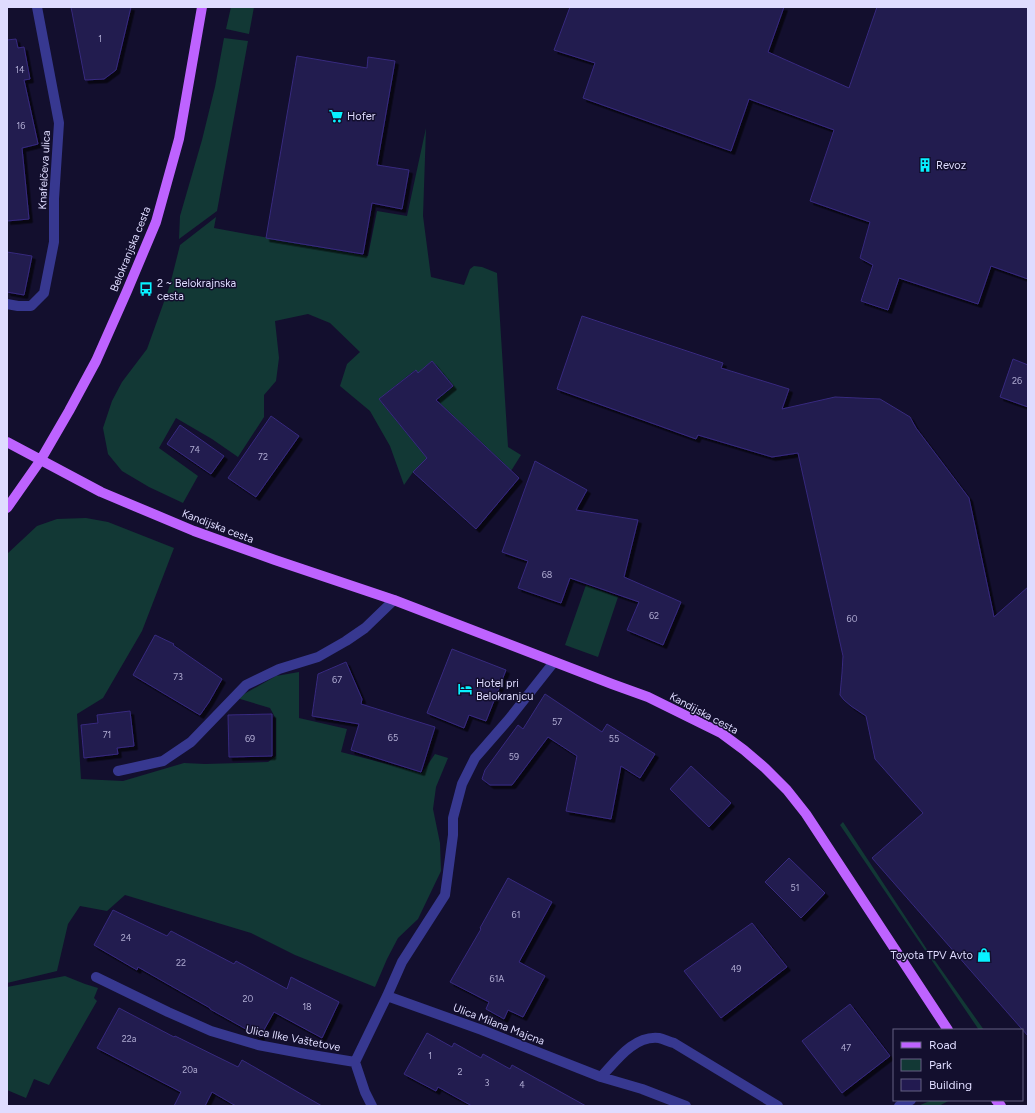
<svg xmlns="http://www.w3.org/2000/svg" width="1035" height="1113" font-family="Figtree,sans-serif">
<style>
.green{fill:#123835;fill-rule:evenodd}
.building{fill:#221a50;stroke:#372a7e;filter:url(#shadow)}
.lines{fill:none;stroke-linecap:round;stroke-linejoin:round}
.minor{stroke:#373890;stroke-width:10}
.major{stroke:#be63ff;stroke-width:10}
.labels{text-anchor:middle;stroke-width:3;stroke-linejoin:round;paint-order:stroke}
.number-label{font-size:9px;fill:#b0acd3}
.poi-label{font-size:11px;fill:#dfdcff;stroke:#130f2e;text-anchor:start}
.street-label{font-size:11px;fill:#dfdcff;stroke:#130f2e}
</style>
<defs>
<filter id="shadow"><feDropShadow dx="3.5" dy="3.5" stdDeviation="0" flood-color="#0009"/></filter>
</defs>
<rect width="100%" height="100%" fill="#130f2e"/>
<!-- green -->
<path class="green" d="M231,7h23l-5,27 -23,-5z
M224,38l24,3 -31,170 -38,28 1,-23 22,-76 13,-53z
M426,128l-3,88 8,61 33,8 6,-16 4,-3 8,1 15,6 11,174 13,8 -10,16 -50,-48 -48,49 -9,13 -14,-39 -20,-35 -30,-25 7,-22 13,-12 -30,-29 -22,-9 -33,7 4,37 -3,23 -12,14v22l-26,40 -26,-18 -36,-21 -17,30 39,28 -15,27 -34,-16 -27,-16 -14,-17 -5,-26 9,-27 10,-19 25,-33 23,-64 10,-40 36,-28 -2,11 154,28 9,-45 30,5zM432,361l21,26 -15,11 2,3 -35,30 -26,-32 36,-29 3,3z
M86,518l22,4 66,26 -32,83 -39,67 -26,16 4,65 42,2 61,-18 21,1 63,-2 8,-6v-37l-6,-11 -33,-10 39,-22 23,-4v46l48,11 -6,23 81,21 13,-19 13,4 -12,29 -3,22 7,34 1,28 -23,48 -20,19 -11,21 -12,28 -80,-32 -44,-22 -126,-38 -18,16 -27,-5 -12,18 -11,47 -50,12v-429l30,-28 20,-7z
M586,585l32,12 -20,60 -33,-12z
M843,822l83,126 58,82h-5l-139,-205z
M65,976l20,8 13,4 -4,10 3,3 -48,84 -15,-6 -8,19 -19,-8v-103z
M932,1100h18l-11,6h-21z"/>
<!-- building -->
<path class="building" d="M71,7h60l-15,63 -12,9 -19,1z
M570,7h214l-16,45 81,36 28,-81h151v272l-37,-13 -13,38 -79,-26 -11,32 -27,-9 12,-36 -13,-7 10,-36 -60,-21 24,-71 -85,-31 -18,52 -148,-53 12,-35 -41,-13z
M16,39l2,9 6,-1 6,32 -6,1 14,64 -16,4 7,71 -22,2v-181z
M297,56l70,12 1,-11 27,4 -18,104 32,5 -7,39 -30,-6 -9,51 -97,-16z
M7,252l25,4 -8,39 -17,-3z
M582,316l141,47 -2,5 68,21 -7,20 53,-12 45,2 30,18 6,11 53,70 25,119 34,-30v449l-156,-178 51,-45 -48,-54 -9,-43 -15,-10 -7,-6 -4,-5 2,-22 1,-17 -45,-203 -26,4 -74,-22 -2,4 -139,-50z
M1013,359l15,6v42l-28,-10z
M432,361l21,25 -17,14 83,78 -43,51 -63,-57 14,-14 -48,-59 37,-29 2,3z
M271,416l28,20 -43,61 -28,-19z
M180,425l44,31 -13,18 -44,-30z
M535,461l52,29 -11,20 62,10 -14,57 57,25 -18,43 -36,-15 12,-28 -69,-24 -9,25 -43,-15 10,-27 -26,-9z
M155,635l19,9 -1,1 49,34 -13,23 -9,13 -67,-40z
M452,649l54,21 -20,51 -17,-6 -5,13 -37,-15z
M346,662l16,37 -1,5 74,23 -14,45 -70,-22 8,-26 -47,-8 6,-42z
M545,694l57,38 5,-8 48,30 -15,24 -19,-12 -10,53 -45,-8 11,-55 -29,-19 -36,48h-22l-8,-6 3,-9 33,-45 5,4z
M130,711l4,35 -17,2 1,6 -34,4 -3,-33 17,-2 -1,-8z
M272,714v42l-43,1 -1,-42z
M691,766l40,37 -22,24 -39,-38z
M789,858l36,35 -24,25 -36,-36z
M508,878l44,24 -33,60 26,14 -22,41 -15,-7 -4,9 -18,-10 3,-7 -39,-20 31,-53 -1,-1z
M113,910l54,26 4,-5 63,33 2,-3 51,28 4,-12 48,25 -17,36 -48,-26 -14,25 -50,-28v-1l-72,-41 -1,3 -43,-25z
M752,923l35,44 -66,51 -37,-47z
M850,1004l40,52 -48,37 -40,-52z
M119,1008l55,29 1,-1 63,31 4,-7 80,46h-86l-24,-14 -7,14h-31l7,-14 -84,-44z
M427,1033l25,14 2,-4 27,15 2,-4 27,15 2,-4 74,41h-114l-34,-19 -2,4 -32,-17z"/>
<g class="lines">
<!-- minor -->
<path class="minor" d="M7,304l11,2h13l13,-13 10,-51v-43l5,-76 -22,-116
M118,771l45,-10 28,-19 55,-57 33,-16 39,-12 28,-16 19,-13 29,-28
M96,977l72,35 43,19 47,14 48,9 49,8 10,30 7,14
M387,996l95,34 119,47c15,-16 33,-42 58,-39 5,1 10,4 15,5l104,63
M355,1062l32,-66 15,-34 43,-67 8,-60v-17l9,-34 13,-26 34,-39 45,-57
M601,1077l41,12 44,17
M899,1106l12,-6"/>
<!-- major -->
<path class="major" d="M7,442l94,50 93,39 81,29 119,40 218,84 36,13 73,36 23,17 21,18 22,22 19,24 142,216
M7,508l33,-47 29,-50 27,-50 31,-70 29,-69 23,-83 23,-132
M996,1100l5,6"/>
</g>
<!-- icons -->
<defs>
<symbol id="supermarket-bare" viewBox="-9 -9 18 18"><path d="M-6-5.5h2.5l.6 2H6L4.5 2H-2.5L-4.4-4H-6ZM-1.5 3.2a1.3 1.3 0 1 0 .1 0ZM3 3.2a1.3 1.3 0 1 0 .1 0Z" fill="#08f1ff" stroke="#130f2e" stroke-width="2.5" paint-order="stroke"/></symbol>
<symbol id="building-bare" viewBox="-9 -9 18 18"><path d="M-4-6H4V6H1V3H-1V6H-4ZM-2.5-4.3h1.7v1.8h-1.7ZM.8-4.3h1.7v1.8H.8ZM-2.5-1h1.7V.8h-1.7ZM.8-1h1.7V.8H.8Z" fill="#08f1ff" stroke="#130f2e" stroke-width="2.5" paint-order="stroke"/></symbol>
<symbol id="bus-bare" viewBox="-9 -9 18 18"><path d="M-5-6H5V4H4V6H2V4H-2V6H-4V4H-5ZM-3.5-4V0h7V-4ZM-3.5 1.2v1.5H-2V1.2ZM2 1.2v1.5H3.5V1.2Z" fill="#08f1ff" stroke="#130f2e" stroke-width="2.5" paint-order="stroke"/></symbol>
<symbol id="hotel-bare" viewBox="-9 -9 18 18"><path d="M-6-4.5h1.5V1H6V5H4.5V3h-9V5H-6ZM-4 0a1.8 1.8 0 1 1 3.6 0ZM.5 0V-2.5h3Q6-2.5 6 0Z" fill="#08f1ff" stroke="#130f2e" stroke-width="2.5" paint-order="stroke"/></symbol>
<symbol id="shop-bare" viewBox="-9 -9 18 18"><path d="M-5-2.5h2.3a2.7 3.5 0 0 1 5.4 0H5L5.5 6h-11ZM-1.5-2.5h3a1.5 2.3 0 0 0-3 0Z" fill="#08f1ff" stroke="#130f2e" stroke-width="2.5" paint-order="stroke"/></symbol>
</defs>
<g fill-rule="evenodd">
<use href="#supermarket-bare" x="326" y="106" width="20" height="20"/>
<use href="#building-bare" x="915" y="155" width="20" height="20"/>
<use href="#bus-bare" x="136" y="279" width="20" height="20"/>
<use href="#hotel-bare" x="455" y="679" width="20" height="20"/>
<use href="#shop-bare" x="974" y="945" width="20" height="20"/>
</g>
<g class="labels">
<!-- number labels -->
<g class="number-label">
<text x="100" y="42">1</text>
<text x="20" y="73">14</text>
<text x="21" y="129">16</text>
<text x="1017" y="384">26</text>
<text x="195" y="453">74</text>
<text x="263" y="460">72</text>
<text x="547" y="578">68</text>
<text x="654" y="619">62</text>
<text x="852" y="622">60</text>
<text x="178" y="680">73</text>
<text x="337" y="683">67</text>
<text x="557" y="725">57</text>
<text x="107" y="738">71</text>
<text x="393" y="741">65</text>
<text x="250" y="742">69</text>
<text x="614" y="742">55</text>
<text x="514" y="760">59</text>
<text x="795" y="891">51</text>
<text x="516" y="918">61</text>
<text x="126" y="941">24</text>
<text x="181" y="966">22</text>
<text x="736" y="972">49</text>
<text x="497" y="982">61A</text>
<text x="248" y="1002">20</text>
<text x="307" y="1010">18</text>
<text x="129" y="1042">22a</text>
<text x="846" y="1051">47</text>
<text x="430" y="1059">1</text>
<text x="190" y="1073">20a</text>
<text x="460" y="1075">2</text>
<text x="487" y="1086">3</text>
<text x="522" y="1088">4</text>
</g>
<!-- poi labels -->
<g class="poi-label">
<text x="347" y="120">Hofer</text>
<text x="936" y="169">Revoz</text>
<text x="157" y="287">2 ~ Belokrajnska<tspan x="157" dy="13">cesta</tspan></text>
<text x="476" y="687">Hotel pri<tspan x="476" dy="13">Belokranjcu</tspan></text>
<text x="973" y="959" text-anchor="end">Toyota TPV Avto</text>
</g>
<!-- street labels -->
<g class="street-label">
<text transform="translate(44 170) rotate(-87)" y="4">Knafelčeva ulica</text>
<text transform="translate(130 249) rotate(-68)" y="4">Belokranjska cesta</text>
<text transform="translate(218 526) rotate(21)" y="4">Kandijska cesta</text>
<text transform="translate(704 713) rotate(28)" y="4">Kandijska cesta</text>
<text transform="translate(499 1024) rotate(21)" y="4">Ulica Milana Majcna</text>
<text transform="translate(293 1038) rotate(11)" y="4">Ulica Ilke Vaštetove</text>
</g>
</g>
<!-- border -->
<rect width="1035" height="1113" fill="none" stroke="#dfdcff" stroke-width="16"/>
<!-- legend -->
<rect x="893" y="1029" width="130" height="72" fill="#130f2e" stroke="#656182"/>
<rect x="901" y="1042" width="20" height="6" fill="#be63ff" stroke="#656182"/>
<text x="929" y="1049" font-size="12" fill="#dfdcff">Road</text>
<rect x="901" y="1059" width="20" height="12" fill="#123835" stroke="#656182"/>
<text x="929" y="1069" font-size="12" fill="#dfdcff">Park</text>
<rect x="901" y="1079" width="20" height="12" fill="#221a50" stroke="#656182"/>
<text x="929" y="1089" font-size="12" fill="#dfdcff">Building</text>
</svg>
